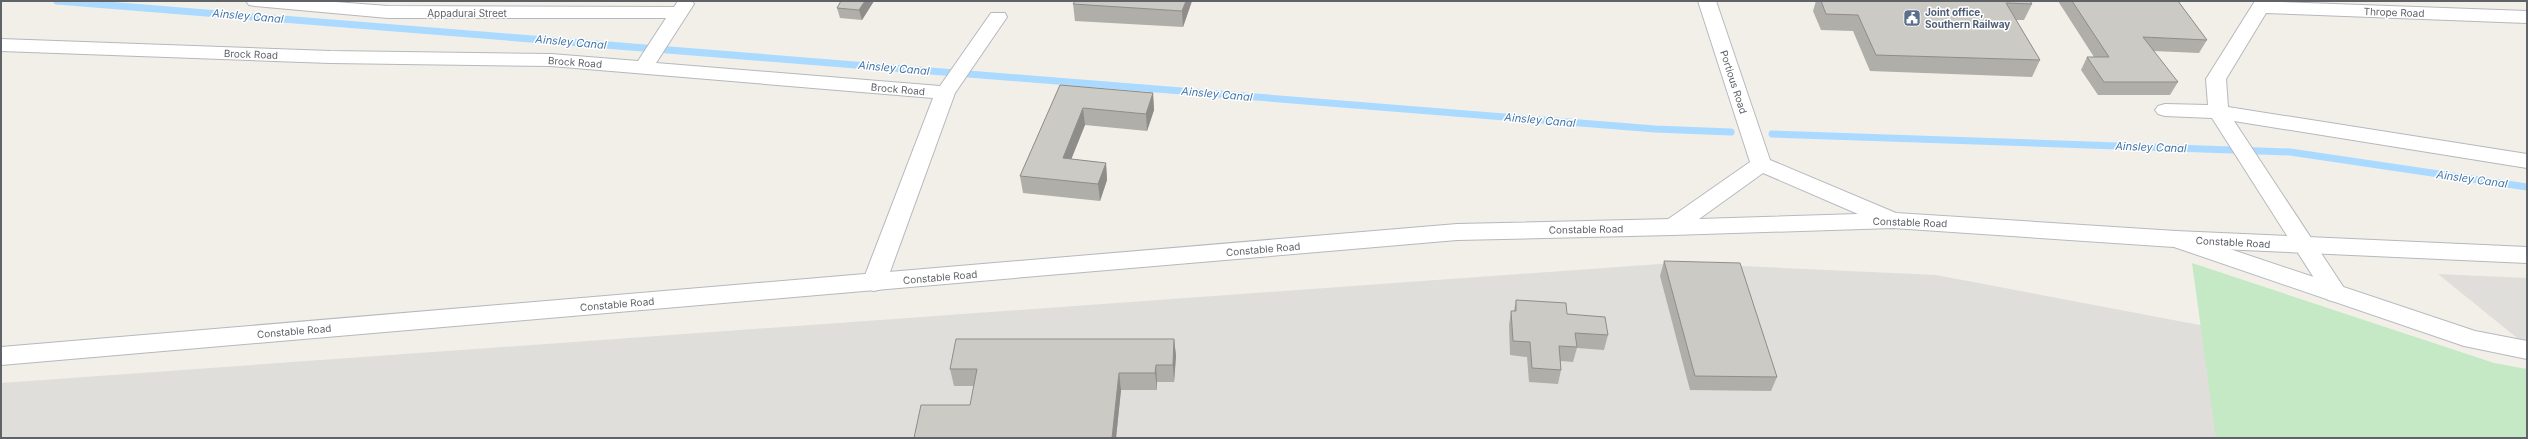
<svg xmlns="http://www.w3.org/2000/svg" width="2528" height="439" font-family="Inter,sans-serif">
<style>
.industrial{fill:#e0deda}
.green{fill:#c5e8c5}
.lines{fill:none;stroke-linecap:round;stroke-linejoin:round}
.stream{stroke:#aadaff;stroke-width:7}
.minor-casing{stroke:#b5b8bc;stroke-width:2}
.tertiary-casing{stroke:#b5b8bc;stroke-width:2}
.secondary-casing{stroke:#b6babf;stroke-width:2}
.minor{fill:#fff;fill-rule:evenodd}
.tertiary{fill:#fff;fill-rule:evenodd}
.secondary{fill:#fff;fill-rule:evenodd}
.wall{fill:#afaea9}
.shaded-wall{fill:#8f8d8a}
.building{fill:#cccac5;stroke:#8f8d8a}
.labels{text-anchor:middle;stroke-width:3;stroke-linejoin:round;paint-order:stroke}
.service-label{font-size:10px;font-weight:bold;fill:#4e5e75;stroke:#fff;text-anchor:start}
.street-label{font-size:10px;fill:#5f6368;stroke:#fff}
.water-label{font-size:11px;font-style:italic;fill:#4174aa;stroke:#fff}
</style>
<rect width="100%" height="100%" fill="#f1efe8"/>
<!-- industrial -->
<path class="industrial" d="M1674,263l262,12 591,112v51h-2526v-55z
M2438,274l89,4v69v-1z"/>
<!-- green -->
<path class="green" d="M2192,263l302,100 33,6v69h-311z"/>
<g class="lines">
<!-- stream -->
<path class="stream" d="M57,1l1598,128 76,3
M1772,134l518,18 237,35"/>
<defs>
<path id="minor" d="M246,1h76l66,5 286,1 4,-6h14l2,3 -38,59 284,23 51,-73h14l2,4 -52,76 -69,190 -4,6 -8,2 -8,-2 -4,-6 71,-185 -382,-32 -221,-3 -329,-12v-12l329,12 221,3 87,7 28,-43h-278l-133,-12 -6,-1z
M2255,1l272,10v12l-261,-10 -40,66 2,28 299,47v14l-293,-47 114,173 -4,6 -8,2 -8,-2 -116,-182 -47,-2 -7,-2 -3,-4 3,-4 7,-2 43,1 -2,-26z"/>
<path id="tertiary" d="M1672,219l8,3 3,5 -3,5 -8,3 -215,5 -1456,125v-18l1456,-123z
M2176,231l351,16v16l-351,-16 -8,-3 -3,-5 3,-5z"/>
<path id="secondary" d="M1698,1h18l54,159 126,53 280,18 299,100 52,10v18l-63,-13 -290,-99 -281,-19 -221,7 -8,-3 -3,-5 3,-5 86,-60zM1763,173l95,41 -159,5z"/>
</defs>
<!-- minor casing -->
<use href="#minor" class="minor-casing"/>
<!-- tertiary casing -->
<use href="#tertiary" class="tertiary-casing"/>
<!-- secondary casing -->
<use href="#secondary" class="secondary-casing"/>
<!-- minor -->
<use href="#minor" class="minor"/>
<!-- tertiary -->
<use href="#tertiary" class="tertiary"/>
<!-- secondary -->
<use href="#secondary" class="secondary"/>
</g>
<!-- wall -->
<path class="wall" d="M841,1h33l-12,19 -22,-2 -3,-10z
M1075,1h117l-9,26 -108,-6 -2,-17z
M1816,1h214l2,3 -8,16h-8l24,40 -8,17 -162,-6 -17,-40 -32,-1 -8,-19z
M2058,1h120l29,39 -8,13 -46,-2 25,31 -8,13h-72l-17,-25 6,-13h7z
M1060,85l93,8 1,17 -7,21 -62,-6 -14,34 35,4 1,17 -7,21 -77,-8 -3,-17z
M1664,261l113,116 -6,14 -81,-1 -30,-114z
M1516,300l51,14 41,21 -4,15 -27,-2 -4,14 -12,-1v9l-3,14 -29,-2 -2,-25 -17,-2 -1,-30 2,-14h3z
M1174,339l2,17 -2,26h-17v8h-36l-5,48 -146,-33 4,-19h-20l-4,-17z"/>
<!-- shaded-wall -->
<path class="shaded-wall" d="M865,1h9l-12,19 -3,-10z
M1186,1h6l-9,26 -1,-16z
M1153,93l1,17 -7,21 -1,-17z
M1083,108l2,17 -20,50 -2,-17z
M1106,163l1,17 -7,21 -2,-17z
M1174,339l2,17 -2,26 -1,-17z
M1156,365l1,17v8l-2,-17z
M1119,373l2,17 -5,48h-4z"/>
<!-- building -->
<path class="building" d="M841,1h24l-6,9 -22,-2z
M1075,1h111l-4,10 -109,-7z
M1821,1h209l2,3 -26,-1 34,57 -164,-5 -18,-40 -32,-1z
M2072,1h106l29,39 -64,-3 35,45h-74l-17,-25h22z
M1060,85l93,8 -7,21 -63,-6 -20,50 43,5 -8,21 -78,-8z
M1664,261l76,2 37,114 -82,-1z
M1516,300l50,3 1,11 38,3 3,18 -33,-2 2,14 -18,-1 2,24 -29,-2 -2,-26 -17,-1 -2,-30h5z
M956,339h218l-1,26h-17l-1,8h-36l-7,65h-198l7,-33h49l7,-36h-27z"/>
<!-- icons -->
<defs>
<symbol id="civic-square" viewBox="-11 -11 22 22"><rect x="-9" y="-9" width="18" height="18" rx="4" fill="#5c6f8a" stroke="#fff"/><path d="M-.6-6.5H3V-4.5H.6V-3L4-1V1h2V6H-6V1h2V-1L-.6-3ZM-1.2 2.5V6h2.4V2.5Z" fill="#fff"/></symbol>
</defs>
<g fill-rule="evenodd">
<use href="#civic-square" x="1902" y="8" width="20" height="20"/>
</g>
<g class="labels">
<!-- service labels -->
<g class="service-label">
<text x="1925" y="16">Joint office,<tspan x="1925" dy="12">Southern Railway</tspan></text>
</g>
<!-- street labels -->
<g class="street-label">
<text transform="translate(2394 12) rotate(2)" y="4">Thrope Road</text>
<text x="467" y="17">Appadurai Street</text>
<text transform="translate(251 54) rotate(2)" y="4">Brock Road</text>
<text transform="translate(575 62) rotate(4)" y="4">Brock Road</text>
<text transform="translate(1734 82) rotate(72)" y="4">Portious Road</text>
<text transform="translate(898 89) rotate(5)" y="4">Brock Road</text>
<text transform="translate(1910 222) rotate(2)" y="4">Constable Road</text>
<text transform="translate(1586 229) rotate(-1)" y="4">Constable Road</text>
<text transform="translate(2233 242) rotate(3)" y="4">Constable Road</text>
<text transform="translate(1263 249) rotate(-5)" y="4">Constable Road</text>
<text transform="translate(940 277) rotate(-5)" y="4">Constable Road</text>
<text transform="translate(617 304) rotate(-5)" y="4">Constable Road</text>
<text transform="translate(294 331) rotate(-5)" y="4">Constable Road</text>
</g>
<!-- water labels -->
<g class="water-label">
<text transform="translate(248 16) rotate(5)" y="4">Ainsley Canal</text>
<text transform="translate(571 42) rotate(5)" y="4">Ainsley Canal</text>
<text transform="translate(894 68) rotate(5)" y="4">Ainsley Canal</text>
<text transform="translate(1217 94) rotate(5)" y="4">Ainsley Canal</text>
<text transform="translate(1540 120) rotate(5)" y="4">Ainsley Canal</text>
<text transform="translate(2151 147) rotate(2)" y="4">Ainsley Canal</text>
<text transform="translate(2472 179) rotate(8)" y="4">Ainsley Canal</text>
</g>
</g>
<!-- border -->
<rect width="2528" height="439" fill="none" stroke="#5f6368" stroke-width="4"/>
</svg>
